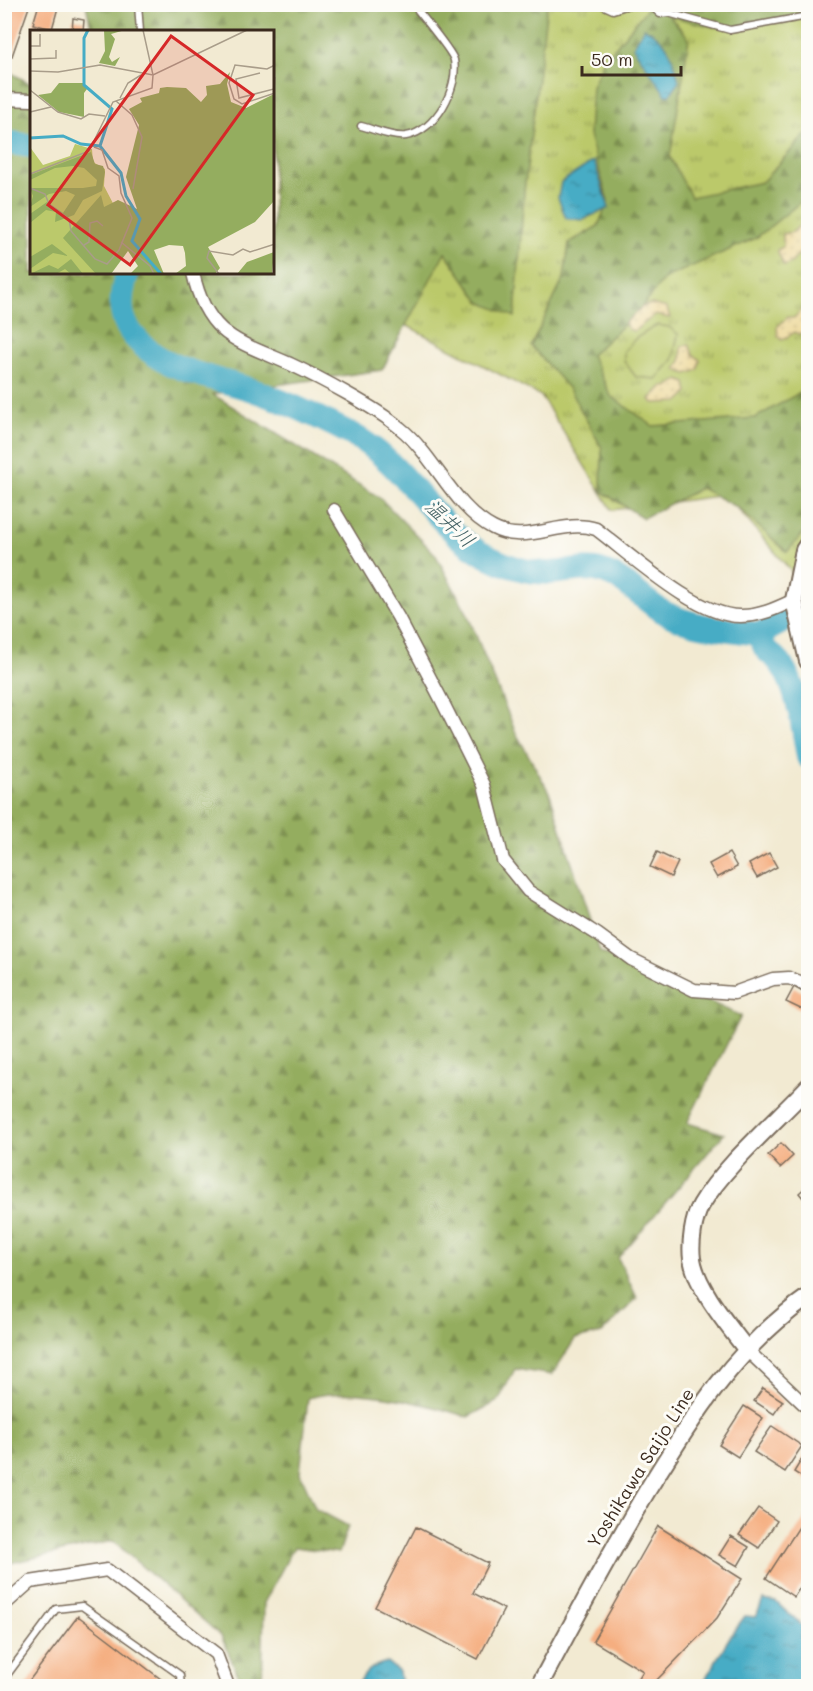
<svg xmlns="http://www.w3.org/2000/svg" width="813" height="1691" font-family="Mali,'Klee One',sans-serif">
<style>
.grass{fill:url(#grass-tufts);stroke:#7b7a44;stroke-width:1.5}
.forest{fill:url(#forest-firs);stroke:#686c3e;stroke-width:1.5}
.sand{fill:url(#sand-dots);stroke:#94825e;stroke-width:1.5}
.pitch{fill:#bbc96b;stroke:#7b7a44;stroke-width:1.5}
.water{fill:url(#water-ripples);stroke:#406b72;stroke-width:1.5}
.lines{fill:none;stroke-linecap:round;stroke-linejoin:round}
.river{stroke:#46acc5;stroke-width:24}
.building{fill:#f5ae80}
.lane-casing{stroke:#7b6d5d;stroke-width:9}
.street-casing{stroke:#7b6d5d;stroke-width:15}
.secondary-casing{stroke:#7b6d5d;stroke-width:20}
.lane{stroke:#fff;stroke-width:6}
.street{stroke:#fff;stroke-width:12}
.secondary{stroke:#fff;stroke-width:16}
.labels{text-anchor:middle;stroke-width:6;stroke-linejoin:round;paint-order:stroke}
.street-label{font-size:18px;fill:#3b2a1e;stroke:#fdfcf7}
.water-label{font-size:20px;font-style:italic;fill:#3f5e61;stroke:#fdfcf7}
.inset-river{fill:none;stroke:#46acc5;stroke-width:3}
.inset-road{fill:none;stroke:#a99d8a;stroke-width:1.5}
.view{fill:#d62828;fill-opacity:0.15;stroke:#d62828;stroke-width:3}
.inset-edge{fill:none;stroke:#3b2a1e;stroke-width:3}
</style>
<defs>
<pattern id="grass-tufts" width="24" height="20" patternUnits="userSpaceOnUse" patternTransform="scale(1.5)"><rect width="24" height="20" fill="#bbc96b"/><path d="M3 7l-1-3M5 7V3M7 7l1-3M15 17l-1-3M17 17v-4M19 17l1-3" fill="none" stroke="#99a357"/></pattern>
<pattern id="forest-firs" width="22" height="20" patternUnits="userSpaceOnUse" patternTransform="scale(1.5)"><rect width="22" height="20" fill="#94ad5f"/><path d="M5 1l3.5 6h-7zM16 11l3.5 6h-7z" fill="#7a8d4e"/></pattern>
<pattern id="sand-dots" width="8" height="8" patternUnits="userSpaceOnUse" patternTransform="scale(1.5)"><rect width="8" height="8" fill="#eeda9e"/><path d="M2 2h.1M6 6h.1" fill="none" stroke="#cdbb88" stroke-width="1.8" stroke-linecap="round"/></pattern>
<pattern id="water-ripples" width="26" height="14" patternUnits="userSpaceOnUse" patternTransform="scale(1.5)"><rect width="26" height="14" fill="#46acc5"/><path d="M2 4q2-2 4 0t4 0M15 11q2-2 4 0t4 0" fill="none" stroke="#3c8c9f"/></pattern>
</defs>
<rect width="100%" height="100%" fill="#fdfcf7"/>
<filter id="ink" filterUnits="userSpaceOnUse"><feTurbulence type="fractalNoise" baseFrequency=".0167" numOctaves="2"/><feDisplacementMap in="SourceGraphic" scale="12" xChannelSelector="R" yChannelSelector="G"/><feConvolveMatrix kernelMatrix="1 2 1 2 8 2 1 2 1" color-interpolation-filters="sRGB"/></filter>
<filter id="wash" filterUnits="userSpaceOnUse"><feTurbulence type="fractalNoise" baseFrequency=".008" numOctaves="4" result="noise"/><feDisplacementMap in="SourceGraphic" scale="24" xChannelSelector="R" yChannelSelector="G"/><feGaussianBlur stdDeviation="1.35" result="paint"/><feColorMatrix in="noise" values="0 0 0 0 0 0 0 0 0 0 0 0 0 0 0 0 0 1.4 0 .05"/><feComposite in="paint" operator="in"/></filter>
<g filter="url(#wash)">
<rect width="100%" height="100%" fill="#f2ead2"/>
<!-- grass -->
<path class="grass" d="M157,5h651v568l-11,5 -71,-83 -114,15 -71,-114 -204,-107 -64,-257z"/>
<!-- forest -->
<path class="forest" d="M663,4l145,1v11l-66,11h-28l-45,-11 20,22 -19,119 21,40 71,-15 46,-50v64l-52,42 -91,40 -28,35 -46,42 20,41 42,30 102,-8 53,-30v140l-21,24 -49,-44 -37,-20 -58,30 -42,-27 1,-43 -33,-59 -38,-43 33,-68 5,-35 29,-17 10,-25 -19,-66 3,-48 11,-25 47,-57h7l4,3z
M86,5h461l-23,187 -9,125 -35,-15 -35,-50 -63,118 -170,24 167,103 56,57 31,57 50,122 34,61 50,158 141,64 -54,107 37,11 -106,124 19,40 -35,35 -27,6 -23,36 -37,-6 -17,32 -30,16c-45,-14 -114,-32 -160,-19l-8,75 16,36 32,17 -9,27 -45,-6 -30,56 -2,83h-19l-22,-50 -108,-95 -108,23 -1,-1495 27,15 1,189h241v-241l-181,-1z"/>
<!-- sand -->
<path class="sand" d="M805,220l3,1v23l-17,19 -7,3 -7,-16 6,-3v-13l10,-2z
M651,304l16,4 3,10 -15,-3 -21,16 -6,-2 -3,-6 17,-16z
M804,307l4,1v23l-9,3 -4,-2 -13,8 -4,-4 -1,-9 11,-10 6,1z
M689,345l4,9 7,6 -2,10 -11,4 -11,-4 5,-9 1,-15z
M679,380l7,3 2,10 -10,9 -25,1 -3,-4 13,-13 4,1z"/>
<!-- pitch -->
<path class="pitch" d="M657,325l12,2 9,7 -5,26 -17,19 -20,-2 -12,-16v-10l12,-13z"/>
<!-- water -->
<path class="water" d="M644,28c24,10 29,28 35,53l-9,14h-4l-33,-48z
M594,161l15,47 -27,12 -16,-2 -8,-20 3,-16z
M763,1600l13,2 27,25 -2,10 7,13v36h-107l30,-51 14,-19 11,1z
M387,1662l12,10 2,14h-44c8,-14 14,-20 30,-24z"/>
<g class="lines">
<!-- river -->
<path class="river" d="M4,142l28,4
M127,273c-10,33 -8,53 20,76 29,24 71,29 105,41 33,11 68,28 99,44 56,29 86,99 138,123 18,9 40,16 61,16 18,-1 35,-7 53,-1 23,7 40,28 60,40 29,15 65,18 97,22
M760,634c7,24 7,14 20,29 18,24 23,66 28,94
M760,634l48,-26"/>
</g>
<g id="blocks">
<!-- building -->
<path class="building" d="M4,4h26l-18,52 -8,-2z
M39,4h20l-7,25 -19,-5z
M73,18l11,2 -1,12h-11z
M657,852l21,10 -7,15 -21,-10z
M729,853l8,14 -20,11 -8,-14z
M769,853l8,14 -20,11 -8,-14z
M794,987l14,8 -1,17 -21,-10z
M781,1143l12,13 -13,12 -12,-13z
M808,1185v19l-9,-11z
M763,1388l20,13 -9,13 -20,-13z
M744,1406l19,12 -25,39 -19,-12z
M772,1426l30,20 -17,26 -31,-20z
M808,1449v32l-14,-9z
M758,1508l19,13 -18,27 -20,-13z
M808,1513v62l-14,22 -28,-19z
M658,1526l84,53 -25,39 -66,68h-17l9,-15 -50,-30z
M416,1527l72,36 -15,30 31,16 -26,50 -103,-52z
M731,1536l18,11 -11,19 -19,-11z
M78,1616l92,70h-145z"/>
</g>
</g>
<g filter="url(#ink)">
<use href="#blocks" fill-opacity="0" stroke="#7b6d5d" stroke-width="1.5"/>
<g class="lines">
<defs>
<path id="lane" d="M138,4l2,28
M600,4l13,6 19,-6
M649,4l11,10 8,-1 62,17 78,-14
M361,126c12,3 32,12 45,10 30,-5 53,-48 48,-76 -2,-9 -33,-45 -41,-56
M4,1679l52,-70 26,-3 98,69 1,11"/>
<path id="street" d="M4,99l28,1
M193,273c14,63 44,68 97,91 30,14 85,43 110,64 35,28 53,79 93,100 33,18 69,-10 103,1 35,26 101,88 145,87 20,0 36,-8 53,-16
M334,510l64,107 43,82 43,86 19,75 25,31 69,43 34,25 63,31 40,3 39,-14 16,-1 19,7
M746,1349l62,59
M4,1605l26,-23 77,-12 109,84 12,32"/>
<path id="secondary" d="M808,544l-4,6 -10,50 14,61
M746,1349c-18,-24 -49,-60 -54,-90 -2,-15 1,-40 9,-54 23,-39 75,-84 107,-118
M539,1686c35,-66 70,-131 108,-195 45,-74 89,-144 161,-194"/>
</defs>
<!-- lane casing -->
<use href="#lane" class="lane-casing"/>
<!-- street casing -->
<use href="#street" class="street-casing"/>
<!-- secondary casing -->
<use href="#secondary" class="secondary-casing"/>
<!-- lane -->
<use href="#lane" class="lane"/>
<!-- street -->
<use href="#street" class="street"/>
<!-- secondary -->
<use href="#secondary" class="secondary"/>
</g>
</g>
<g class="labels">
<!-- street labels -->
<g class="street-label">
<text transform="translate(641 1468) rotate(-58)" y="6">Yoshikawa Saijo Line</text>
</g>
<!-- water labels -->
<g class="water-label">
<text transform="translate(450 523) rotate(44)" y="7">温井川</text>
</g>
</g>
<!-- overview -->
<g transform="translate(30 30)">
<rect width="244" height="244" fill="#f2ead2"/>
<path d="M45,114l17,5 1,13 12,7 -1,17 13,25 -9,63h-78v-127l13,18 27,-9z" fill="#bbc96b"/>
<path d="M74,0h21l-14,4 4,5 -6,18 3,5 8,-5 -5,9 -16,-3 6,-12zM200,42l-3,12 4,18 15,6 28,-14v107l-19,21 -47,25 12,21 -5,6h-40l11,-8 -1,-13 -2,-7 -14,-1 -15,5 10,24h-34l8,-8 -10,-15 -17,23h-15l-33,-36 38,-43 3,12 14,-7 19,9 -11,-32 13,-52 -10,-16 13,-7 -2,-4 19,-5 1,-5 7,-1 19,1 15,14 6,-7 -1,-9 14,-2zM29,53h24l4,6 -3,4v24l-25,-5 -21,-17 13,-2zM61,122l4,12 8,2 2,6 -3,19 -19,9 -9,15 -19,7 1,-10 -10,-2 -16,13v-9l17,-12 16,11 12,-18 -9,-4 -17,3 -19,13 3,-11 -3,-8h53l13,-2 1,-6 -13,-12 -11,-2 -18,2 -25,12v-5zM22,214l16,12 -15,-3 -23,16v-12zM244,222l-2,22h-35l10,-12zM41,229l12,15h-12l-6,-5 -9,5h-26l19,-9 9,4z" fill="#94ad5f"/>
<path class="inset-river" d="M58,0l-4,8v47l28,24 -12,37M0,108l33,-2 18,8 19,2M70,116l21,27 5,23 14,23 -8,22 29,33"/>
<path class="inset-road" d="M0,16h10v-12M0,29l26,-1v-8M245,35l-8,4 -32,-4 -6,18 5,16 8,5 33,-11M0,41l28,1 42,-7 53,10 94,-45M230,43l-24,6 3,19 35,-9 1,-12M0,60l28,22 23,7 8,-5 16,2M90,68l8,-15 13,-8M86,71l16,14 10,22 -9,52M0,82l21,-5M0,144l59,-23 24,-49 39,-14 1,-13 -10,-45M0,158l15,6 4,10 20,15 2,12 24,28 12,5 12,-14 13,-32 -11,-25 -2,-17 -11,-8 -6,-18 -8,-3M91,212l29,24 4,8M54,215l5,-3 1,-19 7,-2 6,5M189,244l-12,-16 2,-7 24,4 10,-6 7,3 25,-8"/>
<path class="view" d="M141,6l82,59 -123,170 -82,-60z"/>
<rect width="244" height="244" class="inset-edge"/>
</g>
<!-- margin -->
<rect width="813" height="1691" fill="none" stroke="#fdfcf7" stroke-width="24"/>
<!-- scale -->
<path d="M582 66v9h99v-9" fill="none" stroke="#3b2a1e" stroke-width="3"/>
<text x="591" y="66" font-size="18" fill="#3b2a1e" stroke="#fdfcf7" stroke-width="4.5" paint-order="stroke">50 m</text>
</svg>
